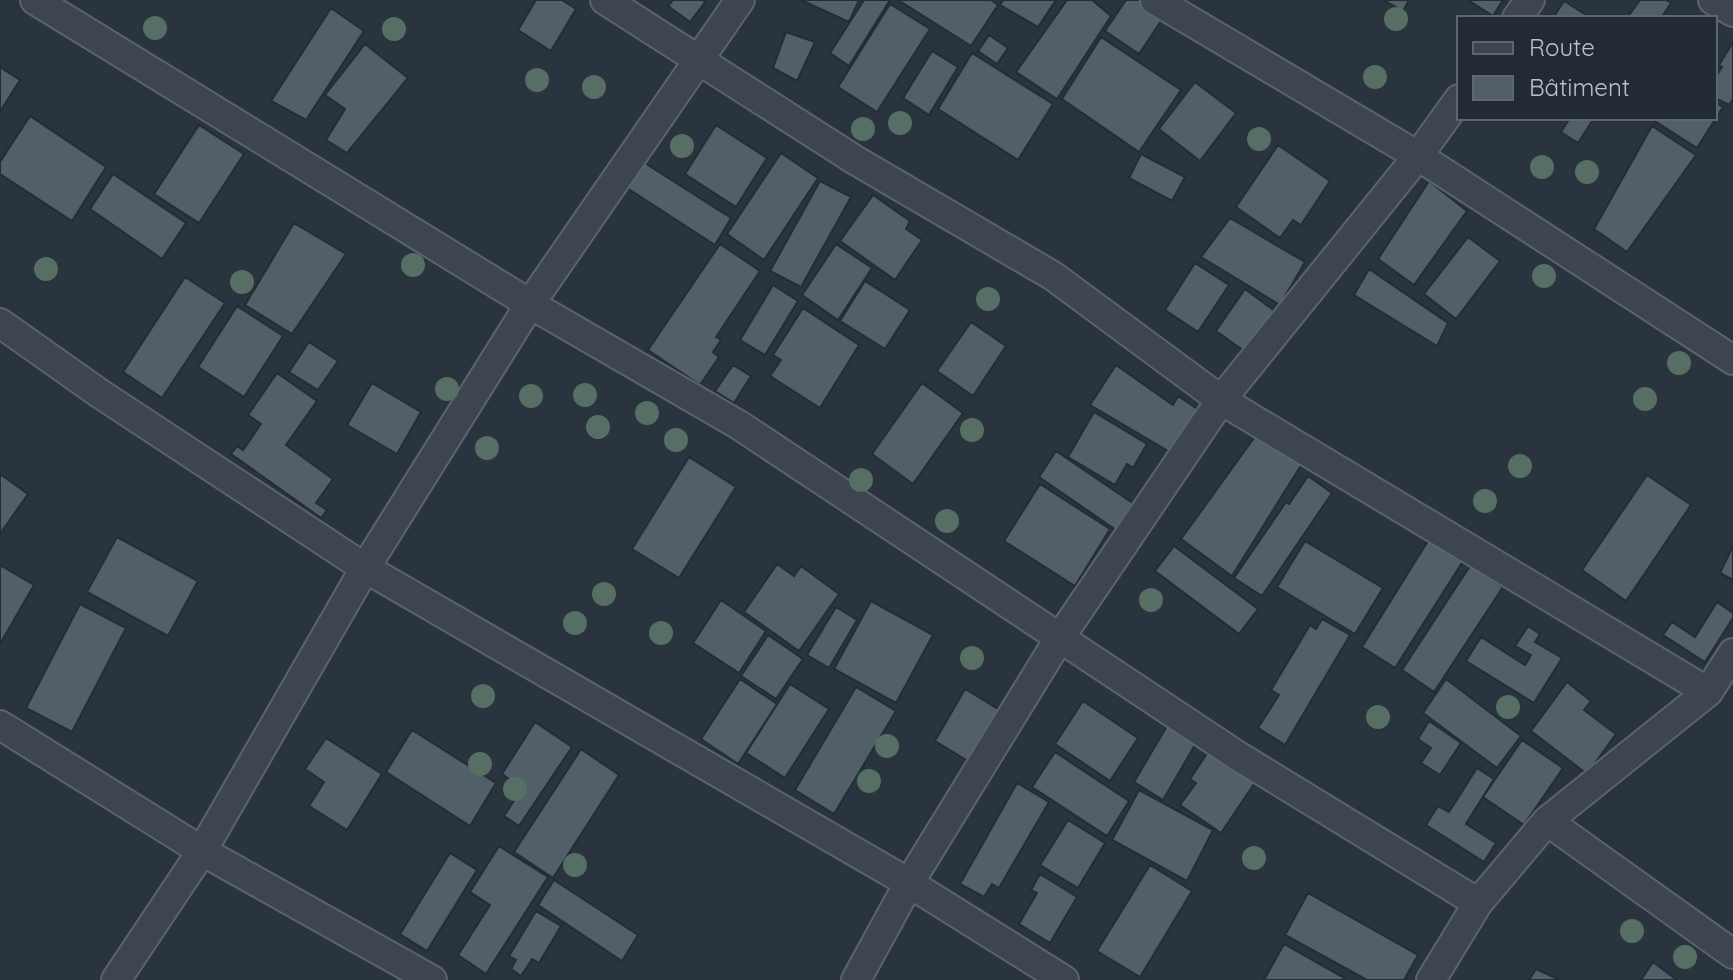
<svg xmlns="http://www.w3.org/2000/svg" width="1733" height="980" font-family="Quicksand,sans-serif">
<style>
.building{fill:#525f69;stroke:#242d36;stroke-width:2}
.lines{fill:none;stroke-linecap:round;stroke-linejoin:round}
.street-casing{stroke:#5b646c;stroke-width:32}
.street{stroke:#3d464f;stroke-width:28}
.tree{fill:#566e63}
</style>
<rect width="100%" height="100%" fill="#29343f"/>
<!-- building -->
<path class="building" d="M536,0h26l14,9 -25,42 -33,-21z
M673,0h30l2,2 -15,20 -22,-16z
M801,0h58l-10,22z
M864,0h26l-41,66 -19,-13z
M898,0h93l7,5 -27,41z
M1003,0h53l-18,27 -38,-22z
M1067,0h25l19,16 -54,83 -41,-27z
M1126,0h24l17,12 -28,42 -34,-23z
M1383,0h26l-6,11z
M1468,0h35l-10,16z
M1640,0h26l5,3 -10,15h-34z
M1564,1l27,17h-38z
M890,4l40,25 -53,83 -39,-25z
M331,8l33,23 -58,89 -35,-19z
M786,32l29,10 -18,39 -24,-13z
M989,35l19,13 -11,16 -19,-13z
M1101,37l80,53 -42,62 -77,-53z
M1733,42v57l-4,6 -14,-7v-20l7,-11 -3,-2z
M365,44l43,34 -61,75 -21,-13 19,-31 -20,-14z
M932,51l26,16 -29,48 -26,-17z
M972,53l81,51 -35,56 -80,-51z
M0,67l20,13 -20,32z
M1195,82l41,31 -36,48 -41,-32z
M1715,102l8,5 -26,41 -47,-30h65z
M30,116l76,51 -34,54 -72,-47v-12z
M1570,118h24l-16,25 -17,-11z
M199,125l45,29 -45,69 -45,-29z
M716,125l51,33 -31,49 -51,-33z
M1652,126l44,29 -69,97 -33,-23z
M1278,145l52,36 -29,44 -8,-5 -13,18 -44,-31z
M781,153l37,25 -54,82 -37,-26z
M1141,154l44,23 -13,24 -43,-23z
M640,160l91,58 -16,27 -91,-59z
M113,174l73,49 -24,36 -72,-50z
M820,181l31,16 -50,90 -31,-16z
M1429,181l38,30 -53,74 -36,-26z
M873,195l37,26 -4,8 16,11 -27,40 -55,-39z
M1230,218l75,44 -25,43 -79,-48z
M294,223l52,31 -54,80 -47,-29z
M1468,237l32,24 -44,58 -32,-25z
M720,244l40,27 -44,66 5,3 -8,12 6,5 -19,28 -52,-35z
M836,244l36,24 -34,52 -36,-25z
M1195,263l34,22 -31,47 -33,-22z
M1369,269l79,54 -11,23 -83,-51z
M185,277l40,26 -63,95 -39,-26z
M865,281l45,29 -25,39 -45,-28z
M773,285l25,16 -33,54 -25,-15z
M1245,289l31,23 -29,41 -31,-22z
M237,306l46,30 -39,61 -46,-30z
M803,308l56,37 -39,63 -50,-32 11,-16 -8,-5z
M971,322l35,24 -33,50 -36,-25z
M309,342l29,19 -20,29 -29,-18z
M733,365l18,11 -17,27 -19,-12z
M1116,365l57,40 5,-9 27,18 -30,41 -85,-50z
M277,373l40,28 -31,44 47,34 -17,24 11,7 -6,8 -90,-64 6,-8 6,4 18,-26 -13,-9z
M372,383l49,29 -24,42 -50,-29z
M922,383l41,30 -50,71 -41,-30z
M1094,412l53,32 -14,24 -6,-4 -12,21 -47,-28z
M1264,424l46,27 -78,125 -51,-37z
M1056,451l78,53 -18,26 -77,-53z
M689,457l47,30 -57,91 -47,-29z
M0,474l28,20 -28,40z
M1647,475l44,30 -65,96 -44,-31z
M1308,476l24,17 -70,103 -28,-18 52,-76 3,2z
M1040,484l70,45 -35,57 -71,-45z
M1431,536l34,22 -70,110 -33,-21z
M117,537l81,44 -30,55 -81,-44z
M1305,541l78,47 -28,46 -78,-47z
M1174,546l84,63 -19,25 -84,-63z
M1733,546v34l-13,-7z
M777,564l17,12 7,-10 38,28 -40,57 -55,-39z
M0,565l34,20 -34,59z
M1470,566l33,21 -69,105 -32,-22z
M721,600l45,31 -27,42 -46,-30z
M871,601l62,34 -37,68 -62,-34z
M1717,602l16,11v5l-28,44 -42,-27 9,-13 23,15z
M80,604l46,24 -54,104 -46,-24z
M836,607l21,13 -28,48 -22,-13z
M1322,619l28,16 -65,110 -27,-17 21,-33 -8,-5 39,-65 6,4z
M1528,626l12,8 -5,8 27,16 -28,45 -68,-42 15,-24 44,28 6,-10 -16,-9z
M768,635l35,24 -27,40 -35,-23z
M740,679l37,25 -39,60 -37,-25z
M1446,679l75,57 -24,32 -74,-55z
M1567,682l24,19 -7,9 32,24 -29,40 -56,-43z
M790,684l39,25 -44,69 -39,-25z
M856,687l40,24 -62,103 -39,-24z
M965,689l38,23 -30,52 -38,-23z
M1083,701l55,37 -28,43 -55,-37z
M1170,721l29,17 -36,62 -29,-18z
M1429,721l32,22 -21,32 -19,-12 10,-15 -13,-9z
M535,722l37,25 -53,79 -15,-10 18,-28 -20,-14z
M412,730l84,53 -26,43 -84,-54z
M326,738l56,36 -35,56 -38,-24 15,-24 -19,-13z
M1522,740l41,28 -39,57 -41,-28z
M581,749l38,26 -66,103 -39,-26z
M1210,749l46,32 -35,52 -41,-28 16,-22 -6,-4z
M1055,752l74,49 -22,35 -75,-49z
M1477,768l17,11 -28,45 30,19 -12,19 -58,-37 12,-19 11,6z
M1017,783l32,19 -50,86 -7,-4 -8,13 -24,-13z
M1139,790l74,40 -26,51 -75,-41z
M1068,820l37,23 -27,45 -38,-23z
M499,846l49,31 -62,97 -28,-19 32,-50 -20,-13z
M450,853l27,17 -50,81 -27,-17z
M1150,865l42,26 -52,86 -43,-26z
M1040,874l37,23 -27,46 -31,-19 18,-31 -6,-3z
M554,880l84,55 -16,26 -84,-56z
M1308,893l110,62 -14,25h-37l-82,-45z
M536,911l25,15 -22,37 -7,-4 -11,17 -10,-7 5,-9 -7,-4z
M1284,944l60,34 -1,2h-79z
M1653,962l24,18h-36z
M1536,969l24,11h-31z"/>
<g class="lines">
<defs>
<path id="street" d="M35,0l495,304 209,121 499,331 240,147
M605,0l250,160 198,116 168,124 487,292
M1155,0l263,156 315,204
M1713,0l20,12
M1517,18l13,-18
M0,323l99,70 266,175 544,315 155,97
M0,725l202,126 230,129
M1547,821l186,133
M116,980l86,-129 163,-283 165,-264 210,-304
M856,980l53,-97 150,-244 162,-239 197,-244 41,-57
M1431,980l47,-77 69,-82 161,-129 25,-39"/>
</defs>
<!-- street casing -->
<use href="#street" class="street-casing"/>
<!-- street -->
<use href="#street" class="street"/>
</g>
<!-- trees -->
<g class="tree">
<circle cx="1396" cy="19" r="12"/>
<circle cx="155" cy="28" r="12"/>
<circle cx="394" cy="29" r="12"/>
<circle cx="1375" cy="77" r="12"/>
<circle cx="537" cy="80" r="12"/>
<circle cx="594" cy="87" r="12"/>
<circle cx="900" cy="123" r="12"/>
<circle cx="863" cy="129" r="12"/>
<circle cx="1259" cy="139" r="12"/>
<circle cx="682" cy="146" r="12"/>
<circle cx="1542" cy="167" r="12"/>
<circle cx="1587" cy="172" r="12"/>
<circle cx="413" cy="265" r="12"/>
<circle cx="46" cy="269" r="12"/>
<circle cx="1544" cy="276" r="12"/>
<circle cx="242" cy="282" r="12"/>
<circle cx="988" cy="299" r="12"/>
<circle cx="1679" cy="363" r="12"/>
<circle cx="447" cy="389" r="12"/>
<circle cx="585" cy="395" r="12"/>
<circle cx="531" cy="396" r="12"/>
<circle cx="1645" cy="399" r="12"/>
<circle cx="647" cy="413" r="12"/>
<circle cx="598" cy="427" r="12"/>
<circle cx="972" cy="430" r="12"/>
<circle cx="676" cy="440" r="12"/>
<circle cx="487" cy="448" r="12"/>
<circle cx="1520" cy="466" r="12"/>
<circle cx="861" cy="480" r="12"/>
<circle cx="1485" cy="501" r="12"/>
<circle cx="947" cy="521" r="12"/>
<circle cx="604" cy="594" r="12"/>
<circle cx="1151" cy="600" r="12"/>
<circle cx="575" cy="623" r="12"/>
<circle cx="661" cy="633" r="12"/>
<circle cx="972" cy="658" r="12"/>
<circle cx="483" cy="696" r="12"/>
<circle cx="1508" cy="707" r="12"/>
<circle cx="1378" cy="717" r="12"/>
<circle cx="887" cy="746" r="12"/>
<circle cx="480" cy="764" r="12"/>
<circle cx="869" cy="781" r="12"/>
<circle cx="515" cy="789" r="12"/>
<circle cx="1254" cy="858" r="12"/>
<circle cx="575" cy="865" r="12"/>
<circle cx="1632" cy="931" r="12"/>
<circle cx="1685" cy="957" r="12"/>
</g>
<!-- legend -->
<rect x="1457" y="16" width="260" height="104" fill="#222b34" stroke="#5e6770" stroke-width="2"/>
<rect x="1473" y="42" width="40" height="12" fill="#3d464f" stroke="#5e6770" stroke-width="2"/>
<text x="1529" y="56" font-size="24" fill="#b9c1c9">Route</text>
<rect x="1473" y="76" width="40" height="24" fill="#525f69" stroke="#5e6770" stroke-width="2"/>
<text x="1529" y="96" font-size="24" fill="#b9c1c9">Bâtiment</text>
</svg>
